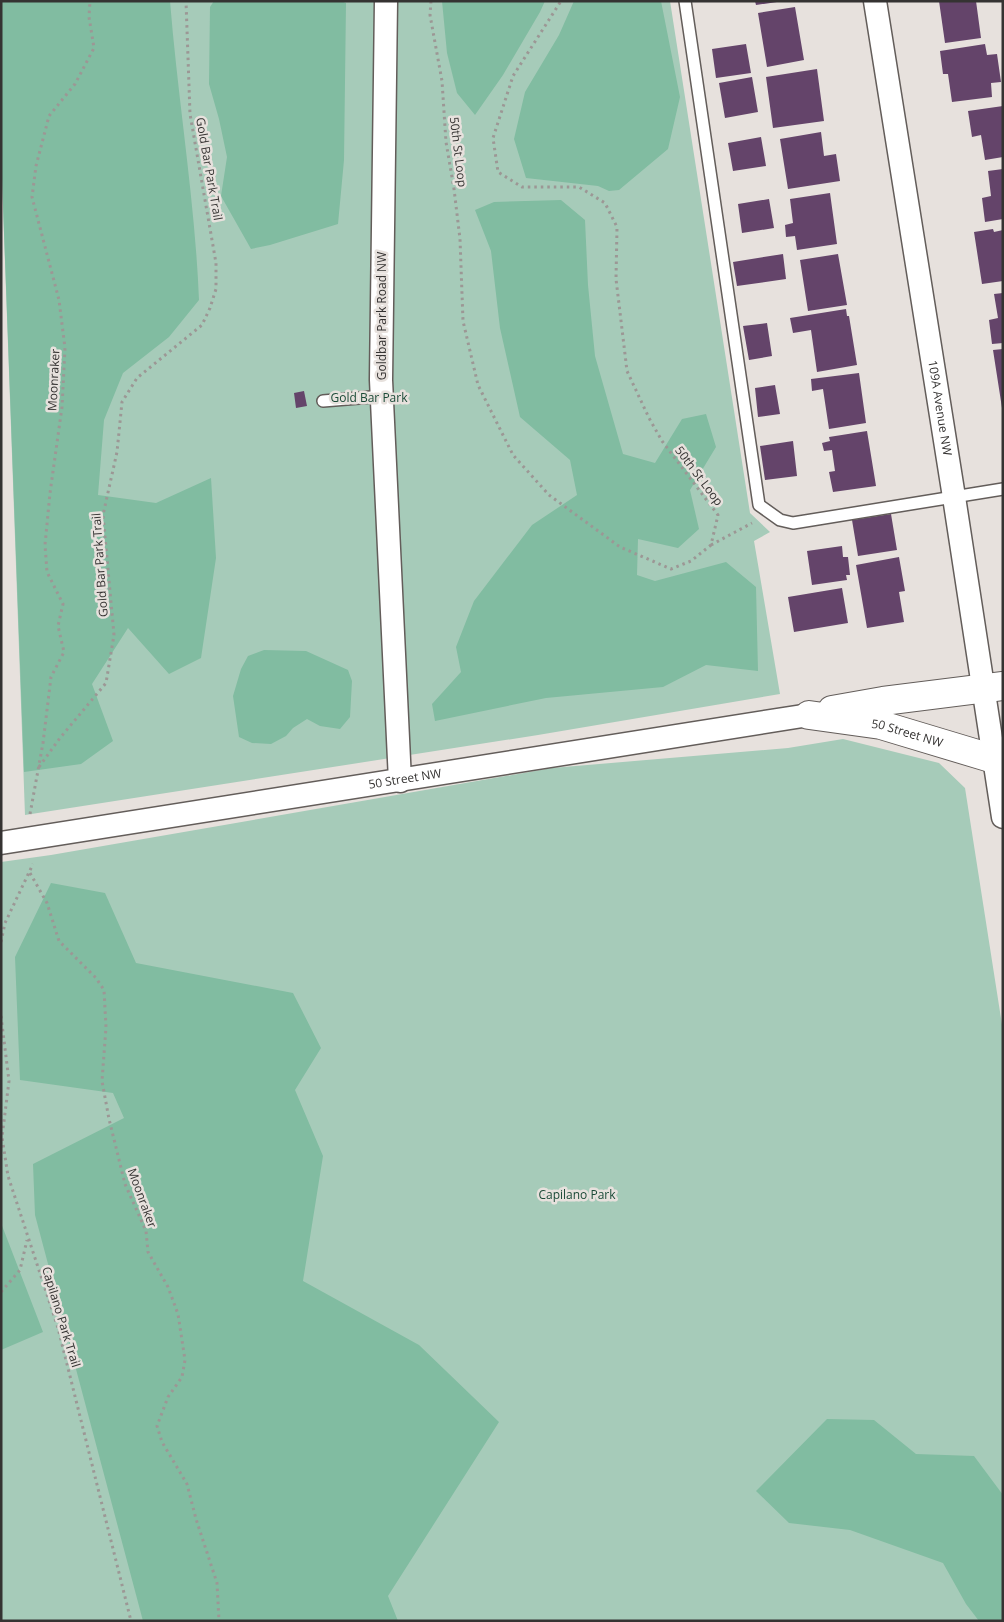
<svg xmlns="http://www.w3.org/2000/svg" width="1004" height="1622" font-family="'Open Sans',sans-serif">
<style>
.green{fill:#a6cbb9}
.forest{fill:#81bca1}
.building{fill:#64446a}
.lines{fill:none;stroke-linecap:round;stroke-linejoin:round}
.service-casing{stroke:#635d5a;stroke-width:14}
.minor-casing{stroke:#635d5a;stroke-width:25}
.tertiary-casing{stroke:#635d5a;stroke-width:30}
.path{stroke:#9c9795;stroke-width:3;stroke-dasharray:2.5 4;stroke-linecap:butt}
.service{stroke:#fff;stroke-width:11}
.minor{stroke:#fff;stroke-width:22}
.tertiary{stroke:#fff;stroke-width:28}
.labels{text-anchor:middle;stroke-width:5;stroke-linejoin:round;paint-order:stroke}
.street-label{font-size:12px;fill:#353332;stroke:#e7e1dd}
.park-label{font-size:12px;fill:#1a4a37;stroke:#e7e1dd}
</style>
<rect width="100%" height="100%" fill="#e7e1dd"/>
<!-- green -->
<path class="green" d="M1,1h669l80,512 20,19 -16,9 26,153 -242,41 -513,80 -24,-664z
M843,739l96,24 26,25 38,243v590h-1002v-759l50,-7 501,-87 236,-20z"/>
<!-- forest -->
<path class="forest" d="M1,1h169c8,100 25,199 29,299l-30,37 -46,36 -19,47 -6,75 58,8 55,-25 5,80 -15,100 -32,16 -41,-46 -36,56 21,57 -32,23 -57,8 -23,-621z
M214,1h127l5,2 -2,157 -6,64 -68,21 -19,4 -30,-53 6,-39 -8,-38 -10,-35 1,-77z
M442,1h103l-5,11 -37,63 -28,40 -18,-22 -10,-40z
M574,1h87l19,96 -12,52 -49,41 -10,1 -11,-5 -72,-8 -12,-39 11,-47 34,-57z
M561,200l24,20 3,65 7,71 28,98 32,9 27,-44 24,-5 10,33 -26,43 9,39 -21,19 -40,-9 -1,36 18,6 71,-19 30,25 2,84 -52,-6 -43,22 -117,11 -111,23 -3,-17 29,-32 -5,-25 18,-46 58,-76 45,-30 -7,-35 -50,-43 -20,-89 -9,-77 -16,-41 19,-8z
M264,650l42,1 42,19 4,11 -2,36 -10,12 -20,-3 -13,-7 -14,9 -7,8 -15,8 -19,-1 -13,-6 -6,-41 8,-27 7,-13z
M51,883l54,10 31,70 157,30 28,55 -26,42 28,66 -20,125 116,64 80,77 -111,174 10,25h-255l-108,-406 -2,-51 91,-46 -11,-25 -93,-13 -5,-123z
M1,1223l42,109 -42,18z
M827,1419l47,1 42,34 58,2 29,39v125l-24,1 -13,-17 -23,-41 -93,-33 -61,-7 -33,-32z"/>
<!-- building -->
<path class="building" d="M755,1h22v1l-21,3z
M939,1h37l5,37 -36,5z
M795,7l9,53 -37,7 -9,-54z
M746,44l5,29 -35,5 -4,-29z
M985,44l2,11 10,-1 4,28 -10,1 1,14 -40,5 -4,-28h-5l-3,-23z
M817,69l7,52 -51,7 -7,-51z
M752,77l6,35 -33,6 -6,-35z
M1003,106v51l-18,3 -4,-25 -9,2 -4,-26z
M821,132l3,24 12,-2 4,27 -52,8 -8,-50z
M761,137l5,29 -33,5 -5,-28z
M1003,169v50l-18,3 -3,-24 9,-2 -3,-25z
M830,193l7,51 -40,6 -2,-14 -9,1 -1,-12 8,-2 -3,-24z
M769,199l5,29 -32,5 -4,-29z
M993,229l1,3 9,-2v51l-21,3 -8,-52z
M783,254l3,25 -49,7 -4,-24z
M838,254l9,51 -39,6 -8,-51z
M1003,293v50l-11,1 -3,-24 9,-2 -4,-24z
M846,309l1,7h2l8,49 -40,7 -6,-42 -18,3 -3,-15z
M767,323l5,33 -23,4 -6,-34z
M1003,349v59h-1l-9,-58z
M859,373l7,50 -37,6 -6,-40 -11,2 -1,-12z
M775,385l5,29 -22,3 -3,-29z
M304,391l3,15 -11,2 -2,-15z
M867,431l9,55 -43,6 -4,-20 6,-1 -3,-21 -8,1 -2,-8 8,-2 -1,-4z
M793,441l4,35 -32,4 -5,-34z
M891,514l6,36 -39,6 -6,-36z
M842,546l1,11h5l2,18h-4l1,5 -35,5 -5,-34z
M899,557l6,34 -6,1 5,30 -37,6 -11,-63z
M842,588l6,35 -54,9 -6,-35z"/>
<g class="lines">
<defs>
<path id="service" d="M685,1l74,504 21,15 13,3 210,-34
M323,401l60,-5"/>
<g id="minor">
<path d="M386,1l-5,379 19,401"/>
<path id="s1" d="M875,1l79,496 49,320"/>
<path id="s2" d="M1,843l808,-128"/>
</g>
<g id="tertiary">
<path d="M832,710l51,-9 120,-15"/>
<path id="s3" d="M809,715l72,10 113,34 9,-1"/>
</g>
</defs>
<!-- service casing -->
<use href="#service" class="service-casing"/>
<!-- minor casing -->
<use href="#minor" class="minor-casing"/>
<!-- tertiary casing -->
<use href="#tertiary" class="tertiary-casing"/>
<!-- path -->
<path class="path" d="M431,1l-1,14 12,66 4,61 8,47 6,50 3,82 15,64 35,70 36,40 71,52 51,22 20,-8 20,-16 7,-30 -56,-74 -13,-23 -22,-47 -11,-92 1,-52 -12,-24 -26,-16h-57l-24,-15 -5,-34 20,-62 48,-75
M711,545l41,-22
M39,767l21,-29 46,-55 8,-48 -11,-120 14,-63 5,-50 15,-24 65,-53 8,-17 6,-19v-26l-26,-149 -4,-113
M30,814l13,-71 8,-66 13,-25 -6,-26 5,-22 -16,-32 -2,-27 5,-52 12,-86 3,-59 -6,-48 -27,-103 4,-31 13,-50 26,-32 19,-36 -5,-31 1,-16
M30,873l17,30 12,38 37,37 8,12 2,37 -4,54 7,38 16,65 21,47 2,21 20,35 10,27 7,46 -3,17 -14,20 -11,29 5,16 25,42 9,35 21,64 2,38
M1,942l4,-19 28,-59
M1,1016l8,65 -7,56 6,39 50,152 73,293
M1,1292l19,-22 7,-30"/>
<!-- service -->
<use href="#service" class="service"/>
<!-- minor -->
<use href="#minor" class="minor"/>
<!-- tertiary -->
<use href="#tertiary" class="tertiary"/>
</g>
<g class="labels">
<!-- street labels -->
<g class="street-label">
<text transform="translate(458 152) rotate(83)" y="4">50th St Loop</text>
<text transform="translate(209 169) rotate(80)" y="4">Gold Bar Park Trail</text>
<text transform="translate(382 316) rotate(-90)" y="4">Goldbar Park Road NW</text>
<text transform="translate(54 380) rotate(-87)" y="4">Moonraker</text>
<text dy="4" stroke="none"><textPath href="#s1" startOffset="412">109A Avenue NW</textPath></text>
<text transform="translate(699 476) rotate(53)" y="4">50th St Loop</text>
<text transform="translate(100 565) rotate(-94)" y="4">Gold Bar Park Trail</text>
<text dy="4" stroke="none"><textPath href="#s3" startOffset="100">50 Street NW</textPath></text>
<text dy="4" stroke="none"><textPath href="#s2" startOffset="409">50 Street NW</textPath></text>
<text transform="translate(142 1198) rotate(70)" y="4">Moonraker</text>
<text transform="translate(61 1317) rotate(73)" y="4">Capilano Park Trail</text>
</g>
<!-- park labels -->
<g class="park-label">
<text x="369" y="402">Gold Bar Park</text>
<text x="577" y="1199">Capilano Park</text>
</g>
</g>
<!-- border -->
<rect width="1004" height="1622" fill="none" stroke="#353332" stroke-width="5"/>
</svg>
